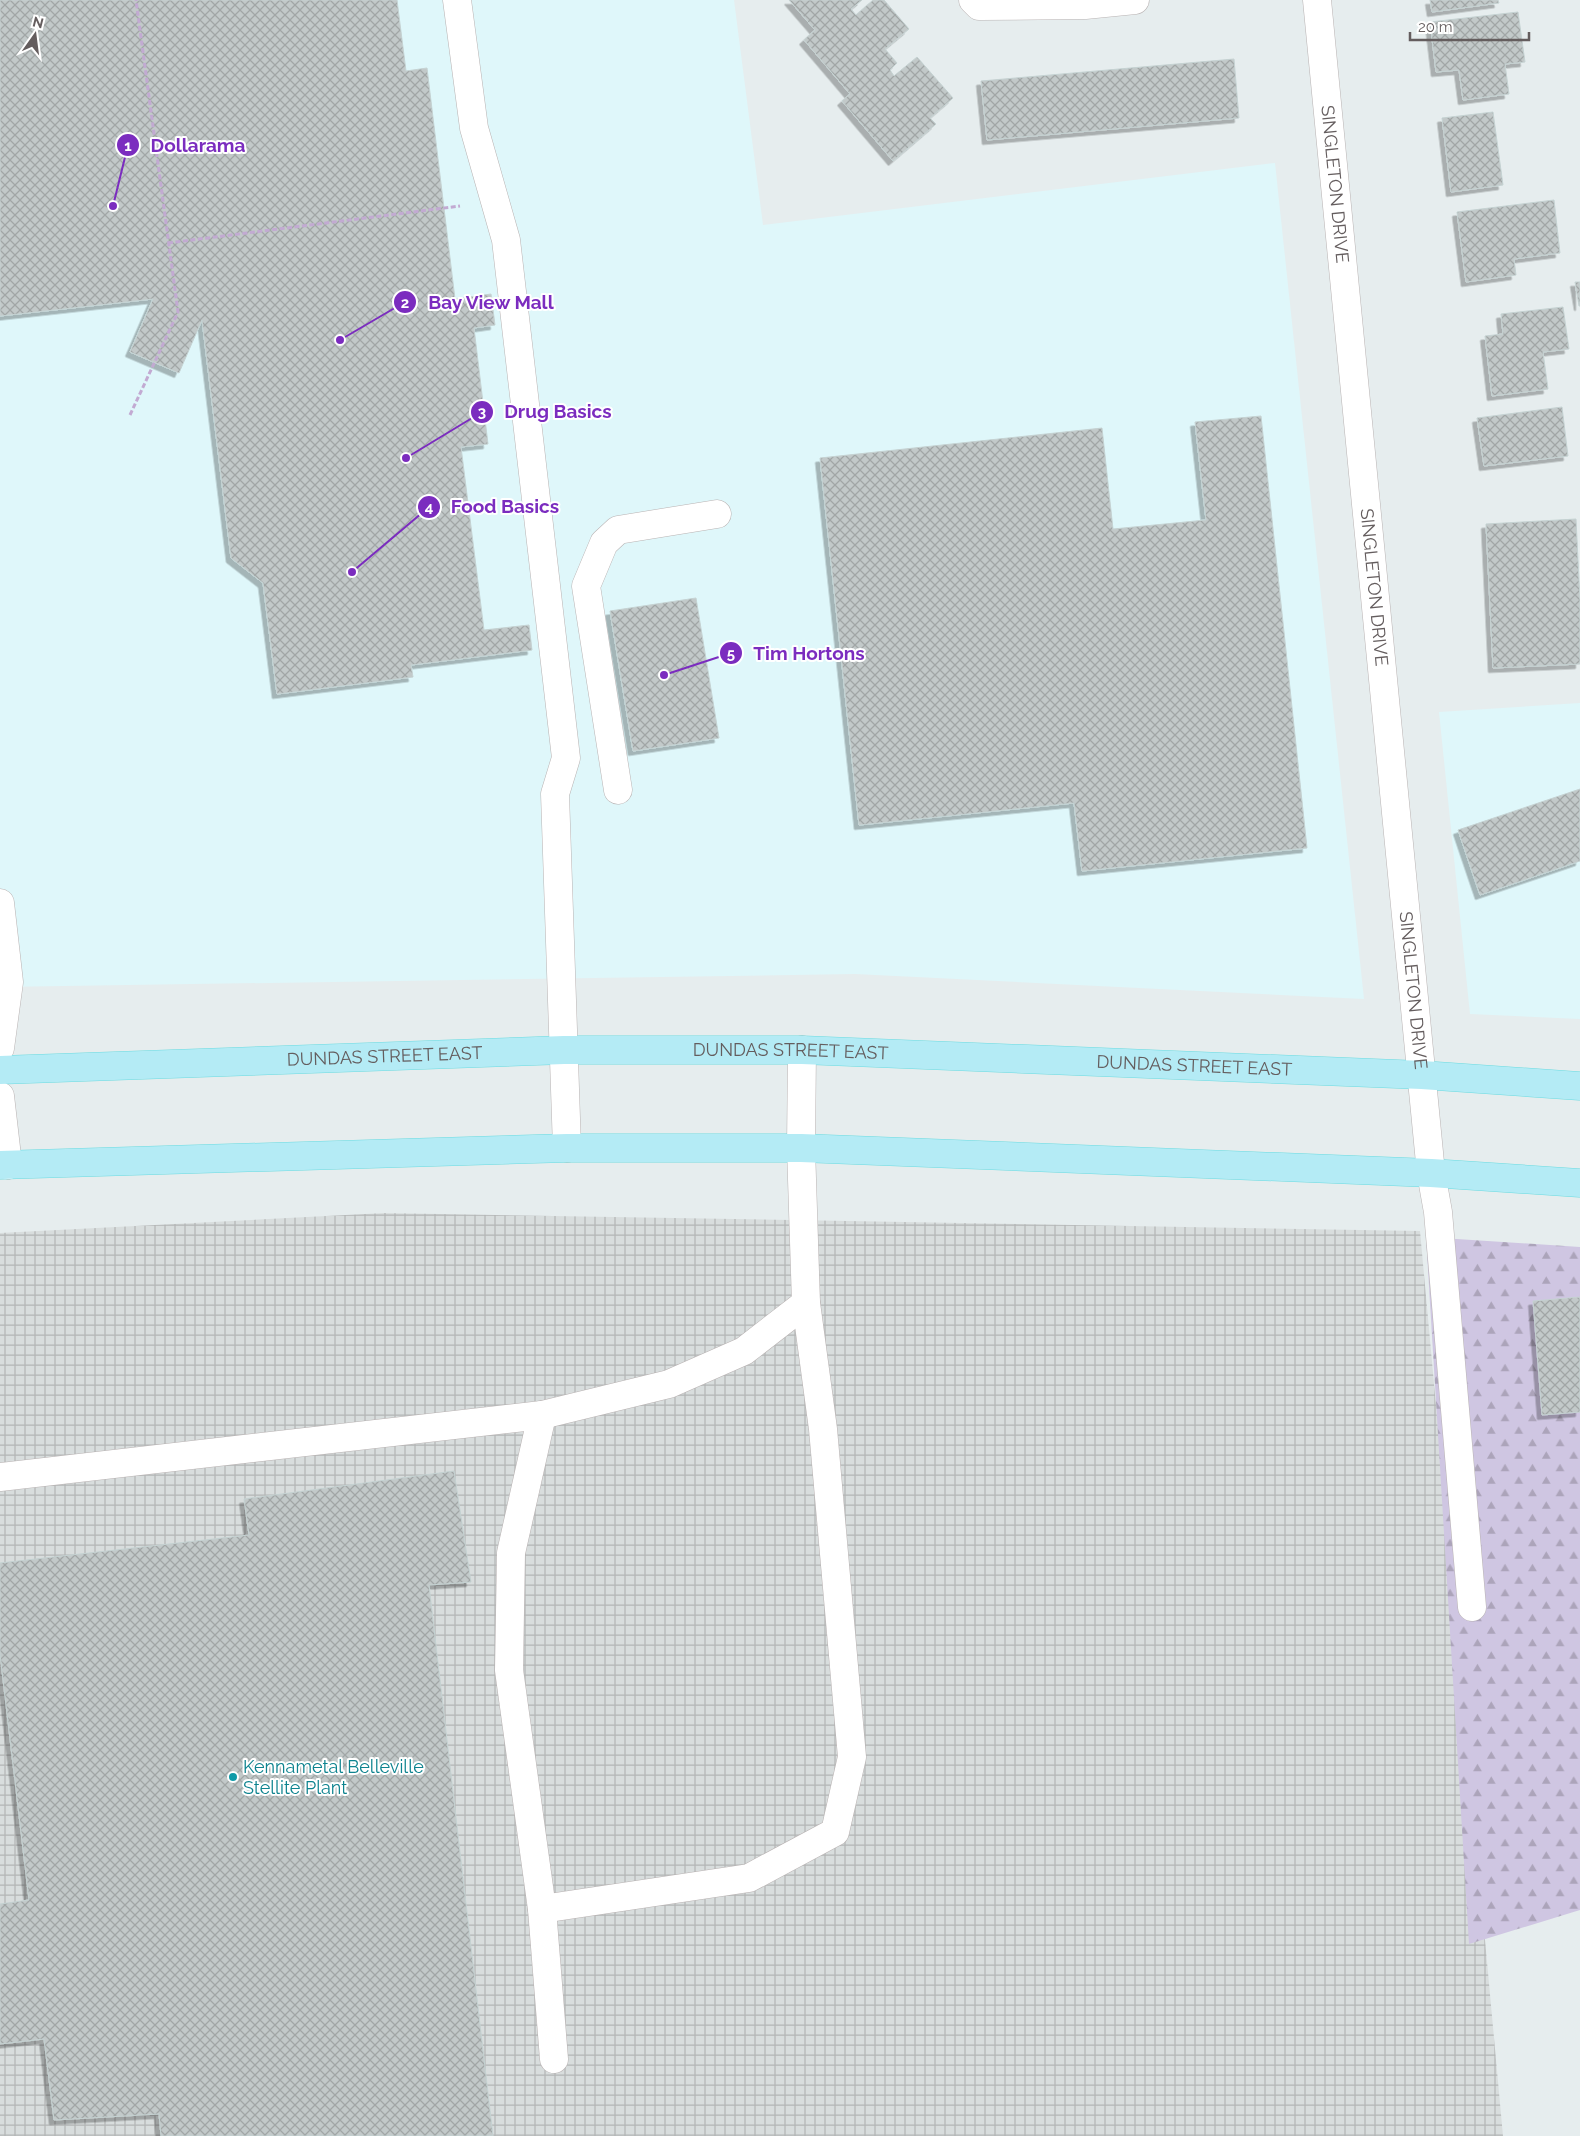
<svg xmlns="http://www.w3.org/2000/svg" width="1580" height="2136" font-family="Raleway,sans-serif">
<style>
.commercial{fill:#dff7fa}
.industrial{fill:url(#industrial-grid)}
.forest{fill:url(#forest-firs)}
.building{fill:url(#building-cross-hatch);stroke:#c5d2d2;filter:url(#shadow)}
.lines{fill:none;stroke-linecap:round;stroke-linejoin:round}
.minor-casing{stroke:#b9b3b3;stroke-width:29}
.major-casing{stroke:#6cdbe0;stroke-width:29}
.path{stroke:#c2aad2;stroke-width:3;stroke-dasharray:5 2.5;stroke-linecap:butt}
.minor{stroke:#fff;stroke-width:28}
.major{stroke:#b4ebf5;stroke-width:28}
.culture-dot{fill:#0f9aa8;stroke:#fff;stroke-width:2}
.labels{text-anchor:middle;stroke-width:4;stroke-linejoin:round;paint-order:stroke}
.street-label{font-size:18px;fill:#645d5e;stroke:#fff}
.culture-label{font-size:18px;fill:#0d838f;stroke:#fff;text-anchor:start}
.leader{fill:none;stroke:#7b2cbf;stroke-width:2}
.callout-dot{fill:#7b2cbf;stroke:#fff;stroke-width:2}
.mark-label{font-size:15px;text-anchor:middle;font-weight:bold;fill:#fff}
.callout-label{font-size:19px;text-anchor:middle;font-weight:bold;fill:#7b2cbf;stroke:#fff;stroke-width:4;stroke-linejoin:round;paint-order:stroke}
</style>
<defs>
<pattern id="industrial-grid" width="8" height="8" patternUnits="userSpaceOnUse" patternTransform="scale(1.25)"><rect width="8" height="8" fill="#d8dddd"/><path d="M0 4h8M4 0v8" fill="none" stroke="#b3b6b6"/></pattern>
<pattern id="forest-firs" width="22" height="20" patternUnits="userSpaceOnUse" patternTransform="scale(1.25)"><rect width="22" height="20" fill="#cfc6e2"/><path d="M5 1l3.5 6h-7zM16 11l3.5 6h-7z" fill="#aca4ba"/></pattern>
<pattern id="building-cross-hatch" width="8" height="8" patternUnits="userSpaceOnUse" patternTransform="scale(1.25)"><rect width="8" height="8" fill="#c2c9c9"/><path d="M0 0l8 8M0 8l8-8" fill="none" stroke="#a1a6a6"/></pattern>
<filter id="shadow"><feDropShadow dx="-4.5" dy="4.5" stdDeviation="0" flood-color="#0004"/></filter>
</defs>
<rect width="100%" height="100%" fill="#e6edee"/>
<!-- commercial -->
<path class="commercial" d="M0,0h734l29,225 512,-62 89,836 -509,-25 -855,13z
M1580,703v316l-110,-5 -31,-302z"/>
<!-- industrial -->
<path class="industrial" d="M384,1213l1036,18 83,905h-1503v-903z"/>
<!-- forest -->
<path class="forest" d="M1426,1237l154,10v663l-111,34z"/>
<!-- building -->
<path class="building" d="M0,0h397l9,71 21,-3 28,231 36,-5 4,31 -21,3 14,116 -27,3 23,183 45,-5 3,25 -121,15 2,12 -136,17 -14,-111 -32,-25 -29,-238 -23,53 -49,-21 23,-53 -153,17z
M789,0h73l-11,9 5,6 17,-15h11l25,29 -24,20 12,14 -7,7 4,6 23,-19 36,41 -23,20 6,6 -43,37 -51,-60 8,-7 -46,-54 11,-10z
M1430,0h68l1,3 -67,9z
M1518,12l7,50 -20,2 4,30 -46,6 -4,-30 -23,2 -6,-50z
M1234,59l5,59 -252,22 -6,-59z
M1493,112l10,73 -52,7 -9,-74z
M1554,200l6,53 -46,6 2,16 -50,7 -9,-70z
M1575,282h5v24h-1z
M1563,307l6,42 -26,3 5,37 -56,7 -7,-60 18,-2 -2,-20z
M1562,407l6,49 -84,10 -7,-48z
M1261,416l46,432 -225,23 -8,-68 -215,22 -39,-367 282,-30 11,101 93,-9 -11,-98z
M1576,519l4,81v64l-87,4 -7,-144z
M696,598l23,140 -86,13 -23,-140z
M1580,789v72l-100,34 -22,-65z
M1580,1297v115l-38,3 -9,-114z
M454,1471l17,111 -42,3 64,551h-332l-2,-22 -105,6 -10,-81 -44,5v-140l29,-4 -29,-246v-91l249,-28 -5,-36z"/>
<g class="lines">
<defs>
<g id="minor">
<path d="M457,0l17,128 32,112 60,518 -11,36 12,354"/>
<path d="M973,0l6,6 106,-1 50,-5"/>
<path id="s1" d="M1317,0l114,1173 7,39 34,395"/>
<path d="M618,790l-32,-204 18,-43 14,-13 99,-16"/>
<path d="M0,903l9,79 -9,66"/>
<path d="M0,1096l8,69"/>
<path d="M542,1415l-31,138 -2,117 33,239 12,150"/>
<path d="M0,1477l542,-62 127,-31 75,-33 62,-48 -5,-155 1,-98"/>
<path d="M542,1909l207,-31 86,-46 17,-75 -29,-328 -17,-126"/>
</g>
<g id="major">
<path id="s2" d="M0,1070l564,-20h238l620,25 158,11"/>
<path d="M0,1165l567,-17h234l630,25 149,10"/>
</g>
</defs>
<!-- minor casing -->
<use href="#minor" class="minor-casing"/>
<!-- major casing -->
<use href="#major" class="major-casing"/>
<!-- path -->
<path class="path" d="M168,243l292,-37
M130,415l48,-103 -42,-312"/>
<!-- minor -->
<use href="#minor" class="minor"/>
<!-- major -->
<use href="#major" class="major"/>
</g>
<!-- markers -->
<circle class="culture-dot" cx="233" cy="1777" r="5"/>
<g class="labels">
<!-- street labels -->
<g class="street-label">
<text dy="6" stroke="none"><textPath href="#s1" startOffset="185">SINGLETON DRIVE</textPath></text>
<text dy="6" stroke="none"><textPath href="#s1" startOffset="590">SINGLETON DRIVE</textPath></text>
<text dy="6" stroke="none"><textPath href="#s1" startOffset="995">SINGLETON DRIVE</textPath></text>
<text dy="6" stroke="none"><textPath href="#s2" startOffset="791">DUNDAS STREET EAST</textPath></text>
<text dy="6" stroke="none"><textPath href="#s2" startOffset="385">DUNDAS STREET EAST</textPath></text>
<text dy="6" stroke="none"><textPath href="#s2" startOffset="1195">DUNDAS STREET EAST</textPath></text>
</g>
<!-- culture labels -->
<g class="culture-label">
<text x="243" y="1773">Kennametal Belleville<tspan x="243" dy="21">Stellite Plant</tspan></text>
</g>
</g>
<!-- callouts -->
<path class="leader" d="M113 206L128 145M340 340L405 302M406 458L482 412M352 572L429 507M664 675L731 653"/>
<g class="callout-dot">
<circle cx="113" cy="206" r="5"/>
<circle cx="340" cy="340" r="5"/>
<circle cx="406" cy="458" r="5"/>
<circle cx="352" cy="572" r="5"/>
<circle cx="664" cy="675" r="5"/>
<circle cx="128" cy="145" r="12"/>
<circle cx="405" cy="302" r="12"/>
<circle cx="482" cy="412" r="12"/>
<circle cx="429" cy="507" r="12"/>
<circle cx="731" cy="653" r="12"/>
</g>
<g class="mark-label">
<text x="128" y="151">1</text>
<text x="405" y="308">2</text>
<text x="482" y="417">3</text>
<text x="429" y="512">4</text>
<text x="731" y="659">5</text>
</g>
<g class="callout-label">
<text x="198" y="152">Dollarama</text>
<text x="491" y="309">Bay View Mall</text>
<text x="558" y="418">Drug Basics</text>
<text x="505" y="513">Food Basics</text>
<text x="809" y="660">Tim Hortons</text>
</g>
<!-- north arrow -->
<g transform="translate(35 35) rotate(14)" stroke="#ffffff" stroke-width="4" paint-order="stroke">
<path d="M0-4L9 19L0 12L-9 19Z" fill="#645d5e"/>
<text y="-8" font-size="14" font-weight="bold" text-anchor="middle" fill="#645d5e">N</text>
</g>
<!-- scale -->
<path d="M1410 32v8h119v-8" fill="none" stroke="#645d5e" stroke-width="2.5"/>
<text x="1418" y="32" font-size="15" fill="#645d5e" stroke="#ffffff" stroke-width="4" paint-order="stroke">20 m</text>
</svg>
